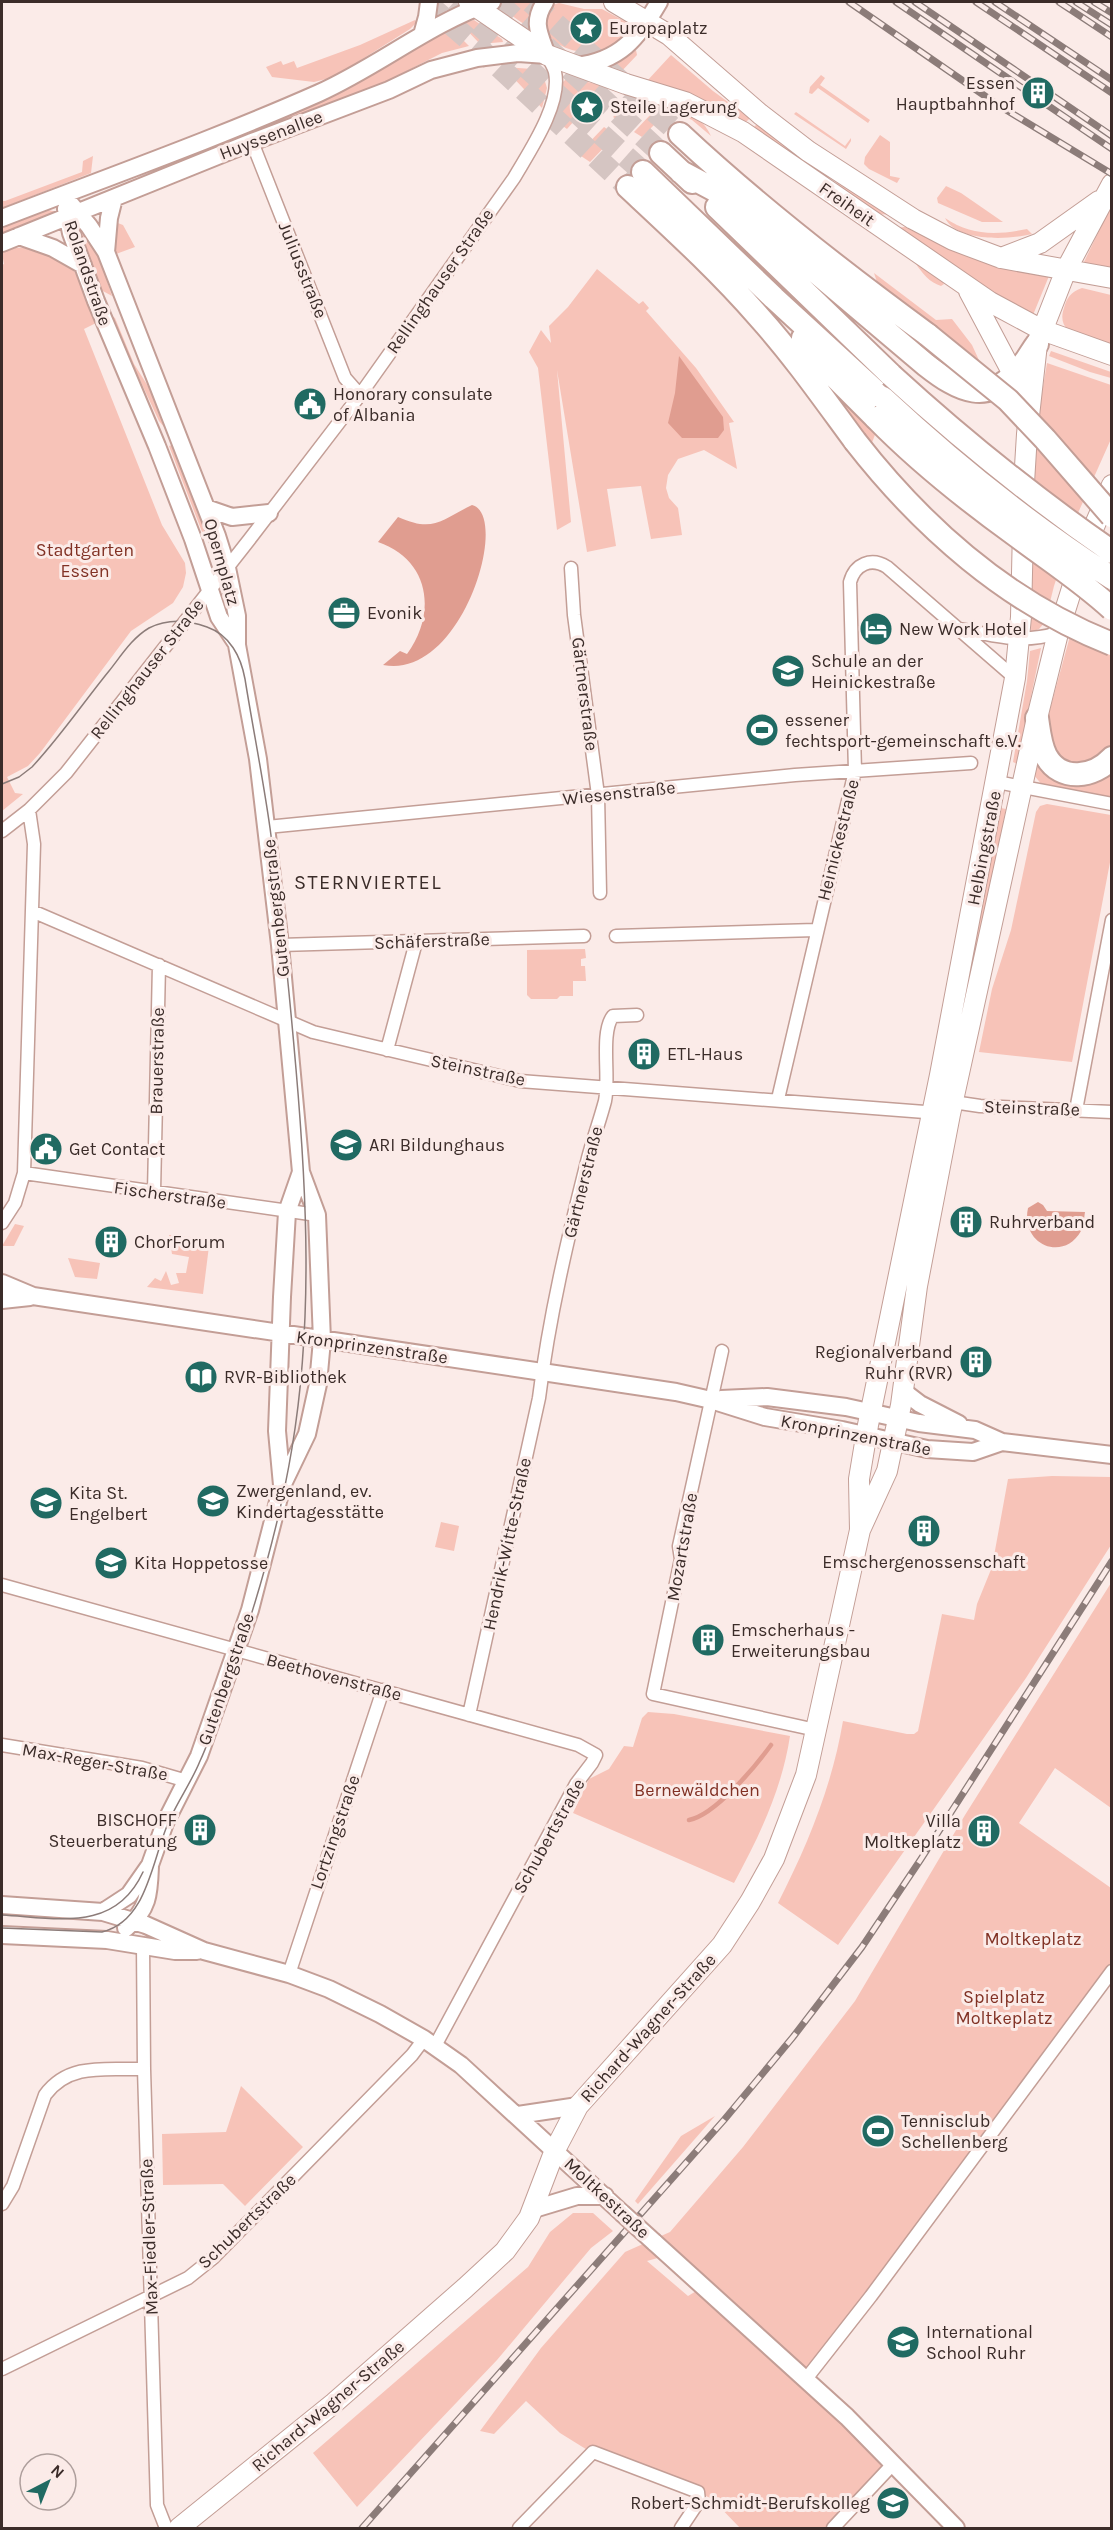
<svg xmlns="http://www.w3.org/2000/svg" width="1113" height="2530" font-family="Karla,sans-serif">
<style>
.green{fill:#f7c3b8}
.water{fill:#e09d90}
.lines{fill:none;stroke-linecap:round;stroke-linejoin:round}
.stream{stroke:#e09d90;stroke-width:4.5}
.highway-tunnel{stroke:#d5c5c2;stroke-width:22;stroke-dasharray:22 11;stroke-linecap:butt}
.street-casing{stroke:#c39e96;stroke-width:15}
.secondary-casing{stroke:#c39e96;stroke-width:20}
.primary-casing{stroke:#c39e96;stroke-width:22}
.highway-casing{stroke:#c39e96;stroke-width:26}
.street{stroke:#fff;stroke-width:12}
.secondary{stroke:#fff;stroke-width:16}
.primary{stroke:#fff;stroke-width:20}
.highway{stroke:#fff;stroke-width:22}
.tram{stroke:#8c7c79;stroke-width:1.5}
.rail-casing{stroke:#8c7c79;stroke-width:7}
.rail{stroke:#fbebe8;stroke-width:4.5;stroke-dasharray:14;stroke-linecap:butt}
.secondary-bridge-casing{stroke:#c39e96;stroke-width:20;stroke-linecap:butt}
.highway-bridge-casing{stroke:#c39e96;stroke-width:26;stroke-linecap:butt}
.secondary-bridge{stroke:#fff;stroke-width:16}
.highway-bridge{stroke:#fff;stroke-width:22}
.labels{text-anchor:middle;stroke-width:6;stroke-linejoin:round;paint-order:stroke}
.poi-label{font-size:18px;fill:#3b2c29;stroke:#fbebe8;text-anchor:start}
.street-label{font-size:18px;fill:#3b2c29;stroke:#fbebe8}
.park-label{font-size:18px;fill:#813124;stroke:#fbebe8}
.neighbourhood-label{font-size:20px;letter-spacing:1.5px;fill:#3b2c29;stroke:#fbebe8}
</style>
<rect width="100%" height="100%" fill="#fbebe8"/>
<!-- green -->
<path class="green" d="M516,2h17l-5,15v10l-27,-19z
M559,3l25,6h18l24,13 2,9c-19,41 -108,17 -76,-26z
M415,20l2,2 -7,7 -76,48 -20,5 -42,-5 -6,-10 15,-6 2,4 11,-4 3,7 63,-23z
M474,20l28,19 1,3 -23,2 -19,-20z
M452,29l17,17 -27,7 -55,28 -161,65 -2,-3c39,-19 80,-34 119,-53 38,-18 71,-45 109,-61z
M636,50l1,5 -18,19 -10,-7z
M671,55l42,36 37,27 -6,6 -97,-43z
M503,67l29,2 11,6 4,13 -5,20z
M821,75l4,3 -5,7 50,35 -2,3 -50,-35 -6,6 -3,-1 1,-6z
M568,77l39,10 -8,8 3,3 -15,17 -5,-3 -15,17 -14,-10 10,-37z
M630,100l10,7 -16,17 -11,-7z
M682,110c14,7 22,11 29,26l-19,-16 -15,-7z
M796,112l49,34 6,-8v3l-5,8 -52,-35z
M651,114l8,6 -17,17 -8,-5z
M757,124l48,37 1,2 -54,-34z
M604,127l12,8 -26,27 -12,-8z
M880,135l10,7v34l10,2 -3,5 -28,-14 -5,-5 1,-7z
M93,156l-2,17 -89,35v-15v8h3l77,-29 1,-11z
M835,180l54,34c-13,4 -48,-22 -54,-34z
M946,186l15,7 42,29h-21l-44,-19 -1,-5z
M1111,206v62l-28,-4z
M43,209l15,3 -56,22v-9z
M945,218c26,18 52,17 82,11l5,5c-23,6 -75,8 -87,-16z
M115,222l8,3 12,22 -19,7 3,9 -5,-9z
M910,226l139,50 -16,39 -33,-16 -102,-71z
M87,231l14,32 11,33 -11,-6 -21,-54z
M27,247l35,12 12,12 9,13 15,38 -14,7 78,196 23,38 1,10 -3,14 -10,16 -42,28 -91,122 -12,13 -21,11 8,16 8,1 -21,17v-546l2,-1 -2,-11 13,-5z
M919,262l23,18 2,4 -3,2c-12,-4 -18,-12 -25,-22z
M597,269l42,35 4,-3 6,7 -3,3 50,57 38,54 -5,1 8,46 -33,-19 -26,9 -10,16 -2,13 3,10 9,10 4,27 -31,4 -10,-53 -34,3 9,57 -29,6 -30,-182 14,152 -14,8 -19,-162 -9,-16 12,-22 10,13 -2,-17 19,-19z
M874,273l62,47 16,-1 20,26 17,37 -36,-6 -94,-74 18,-20z
M1082,288l29,7v52c-20,-8 -57,-10 -47,-39 3,-11 7,-16 18,-20z
M112,316l3,2 19,46 26,41 10,29 -11,-13 -41,-88z
M1051,351l60,21v6l-21,-6 -41,-16z
M804,354l72,78 -6,16z
M1047,363l64,22v54l-33,74 -24,73 -9,36 -6,7 -8,3 3,-191z
M175,444l35,90 -6,3 -35,-91z
M1070,636l41,19v91l-5,7 -22,13 -23,-5 -15,-26v-11z
M1041,648l-24,116 -4,-2 14,-81 3,-30z
M1041,762l70,3v37l-68,-16 -10,-12 -1,-11z
M1047,804l64,11v42l-39,205 -93,-10 13,-63 19,-59 25,-118 4,-6z
M1001,808l5,1 -54,263 -5,-1z
M585,949l1,9 -5,1v7h4l1,15h-13v15h-13l-3,3h-26l-4,-4v-45z
M15,1224l9,2 -10,20h-12z
M169,1235l32,3v7l8,1 -6,48 -56,-7 8,-9 6,3 5,-10 5,14 8,-2 -3,-10h10l3,-16 -17,-3z
M68,1258l32,5 -3,16 -22,-2z
M1052,1476l59,1v68l-85,133 -188,267 -60,-42c30,-59 54,-117 65,-182l64,13h7l4,-3 24,-117 32,6 3,-16 15,-37 16,-88z
M441,1522l18,4 -5,25 -19,-4z
M1111,1583v225l-56,-40 -36,55 92,65v77l-305,413 -138,-123 -21,6 41,35 15,-9 188,177 -59,64h-92l-27,-28 -17,-10 -107,-39 -29,-18 -34,-32 -32,33 -14,-3 61,-83 84,-96 45,-20 73,-85 112,-146 110,-186z
M648,1712l26,2 116,22c-8,53 -31,101 -56,147l-161,-70 16,-34 20,-10 15,-23 9,1 9,-29z
M241,2086l62,61 -58,59 -22,-22 -60,1 -1,-51 64,-2z
M715,2116l-77,88 -3,-3 46,-65z
M573,2213h20l20,18 -22,17 -94,112 -140,147 -44,-54 215,-186 22,-35z"/>
<!-- water -->
<path class="water" d="M679,356l44,61 1,13 -6,8h-36l-14,-15 7,-30z
M472,505c39,10 -10,176 -89,160l17,-14 7,3c30,-41 23,-94 -29,-112l20,-25c36,16 43,3 74,-12z
M1038,1202l5,3 4,6 38,1c-1,6 -1,13 -4,19 -18,32 -61,13 -53,-23z"/>
<g class="lines">
<!-- stream -->
<path class="stream" d="M689,1820c26,-5 66,-53 82,-75"/>
<!-- highway-tunnel -->
<path class="highway-tunnel" d="M425,2l56,48 147,137
M454,2l189,170
M497,2l164,151
M531,2l149,132"/>
<defs>
<path id="street" d="M252,142l93,236 15,17
M571,568l3,47 24,180 2,98
M960,629c36,7 62,15 98,4
M997,782l115,22
M267,827l528,-52 176,-12
M2,831l27,-21 37,-37 183,-233 111,-145 154,-217c15,-26 48,-74 41,-106 -1,-5 -6,-12 -8,-17
M32,911l281,121 207,49 418,32
M616,936l200,-6
M280,945l304,-9
M387,1050l29,-108
M778,1099l77,-328 -5,-189c5,-18 21,-25 37,-15l128,111
M953,1102l27,4 132,6
M1076,1110l36,-190
M24,1173l293,42
M154,1192l5,-227
M2,1223l13,-20 9,-30 10,-329 -5,-34
M722,1351l-43,195 2,13 -28,135 163,36
M2,1585l576,160 18,10 -4,8 -16,21 -141,262
M469,1715l70,-317c10,-81 29,-161 49,-240 5,-19 12,-38 17,-57 5,-23 -5,-69 8,-85l24,-1
M2,1745l140,23 45,13
M143,1944l1,125 13,436 9,23
M289,1974l94,-284
M2,2204l11,-18 32,-91c24,-33 62,-25 99,-26
M2,2369l186,-91 25,-20 199,-203 12,-16
M806,2379l65,-83 241,-325
M519,2528l74,-76 105,40 1,9 -18,27
M833,2528l60,-64"/>
<path id="secondary" d="M422,35l5,-18 2,-15
M576,66c44,-5 62,-28 83,-64
M63,195l26,31 17,26 111,284 10,32 10,48v29l21,114 22,186 21,227 16,43 5,125 -4,44 -11,50 -25,52 -32,124 -51,146 -34,67 -15,42 -21,30 -26,17
M66,209l5,24 25,68 61,145 36,93 26,78 18,27
M2,218c106,-41 213,-79 317,-125 60,-27 111,-70 173,-91
M19,236l34,12 30,17
M2,243l250,-101 137,-52 42,-20 46,-12 41,-5 29,2c-8,-22 -15,-33 -2,-53
M106,252l3,-34 5,-20
M206,508l26,9 37,-4
M2,1283l31,13 643,96 35,8 54,17 77,13 85,19 46,3 29,-10
M2,1300l28,-3
M903,1391l17,13 39,20
M721,1399l46,-2 79,10 73,16 56,7 27,12 110,13
M282,1485l-5,-54 5,-134 5,-85 14,-40
M2,1905l101,7 43,13 58,26 85,23 40,15 51,25 44,25 37,26 161,148
M126,1928c23,-19 23,-35 24,-62
M2,1935l105,5 68,11h22
M518,2115l60,-9
M534,2209l43,-13h28
M654,2242l193,175 109,111"/>
<path id="primary" d="M469,2l78,53 79,29 59,18 58,30 247,170 52,28 70,25
M614,2l55,33 91,79 48,37 105,68 40,21 48,18 111,20
M1001,258l39,-15 59,-42
M969,291l51,96
M1023,499l4,-65 10,-90 29,-74 46,-86
M860,1530l-1,-51 9,-54 72,-350 75,-397 6,-61 2,-88
M179,2528l155,-125 131,-115 40,-37 24,-33 26,-68 23,-44 144,-161 28,-43 24,-43 32,-84 54,-245 27,-59 14,-66 16,-119 33,-172 87,-396 21,-85 26,-83 28,-65"/>
<path id="highway" d="M680,134c78,73 162,138 248,201
M661,153l31,29
M643,172l131,126 109,100
M681,172l45,24 200,169c33,26 62,41 94,3 7,-7 11,-16 17,-24
M628,187c45,42 91,84 131,130 35,39 65,82 96,124
M717,207l174,168
M803,338l20,27 53,53
M1037,718c2,13 3,27 9,38 15,27 48,21 66,2"/>
</defs>
<!-- street casing -->
<use href="#street" class="street-casing"/>
<!-- secondary casing -->
<use href="#secondary" class="secondary-casing"/>
<!-- primary casing -->
<use href="#primary" class="primary-casing"/>
<!-- highway casing -->
<use href="#highway" class="highway-casing"/>
<!-- street -->
<use href="#street" class="street"/>
<!-- secondary -->
<use href="#secondary" class="secondary"/>
<!-- primary -->
<use href="#primary" class="primary"/>
<!-- highway -->
<use href="#highway" class="highway"/>
<!-- tram -->
<path class="tram" d="M2,784l17,-7 13,-10c28,-30 51,-64 77,-96 12,-15 23,-33 40,-43 18,-9 39,-8 58,-1 23,8 34,30 38,52 8,50 18,99 25,149 11,80 19,160 26,241 11,126 17,253 -4,379 -13,79 -36,157 -63,233 -9,27 -17,54 -29,80 -8,20 -21,38 -30,58 -18,37 -21,102 -68,113l-100,-4
M2,1915c55,3 113,18 141,-43"/>
<defs>
<path id="rail" d="M849,2l149,103 114,69
M896,2l216,147
M915,2l197,134
M976,2l136,91
M995,2l117,78
M1059,2l53,35
M1076,2l36,23
M1094,2l18,11
M362,2528l362,-408 69,-83 69,-90 59,-88 191,-298"/>
</defs>
<!-- rail casing -->
<use href="#rail" class="rail-casing"/>
<!-- rail -->
<use href="#rail" class="rail"/>
<defs>
<path id="secondary-bridge" d="M622,2213l32,29"/>
<path id="highway-bridge" d="M928,335l80,65 37,39 67,77
M891,375c70,64 143,123 221,177
M883,398c71,66 146,127 229,180
M876,418c43,44 91,82 141,118 32,24 66,46 95,73
M855,441c67,86 153,162 257,203"/>
</defs>
<!-- secondary-bridge casing -->
<use href="#secondary-bridge" class="secondary-bridge-casing"/>
<!-- highway-bridge casing -->
<use href="#highway-bridge" class="highway-bridge-casing"/>
<!-- secondary-bridge -->
<use href="#secondary-bridge" class="secondary-bridge"/>
<!-- highway-bridge -->
<use href="#highway-bridge" class="highway-bridge"/>
</g>
<!-- icons -->
<defs>
<symbol id="sight-disc" viewBox="-11 -11 22 22"><circle r="9.5" fill="#206a62" stroke="#fbebe8"/><path d="M0-6L1.8-2.2L6-1.7L2.9 1.2L3.7 5.4L0 3.3L-3.7 5.4L-2.9 1.2L-6-1.7L-1.8-2.2Z" fill="#fff"/></symbol>
<symbol id="building-disc" viewBox="-11 -11 22 22"><circle r="9.5" fill="#206a62" stroke="#fbebe8"/><path d="M-4-6H4V6H1V3H-1V6H-4ZM-2.5-4.3h1.7v1.8h-1.7ZM.8-4.3h1.7v1.8H.8ZM-2.5-1h1.7V.8h-1.7ZM.8-1h1.7V.8H.8Z" fill="#fff"/></symbol>
<symbol id="civic-disc" viewBox="-11 -11 22 22"><circle r="9.5" fill="#206a62" stroke="#fbebe8"/><path d="M-.6-6.5H3V-4.5H.6V-3L4-1V1h2V6H-6V1h2V-1L-.6-3ZM-1.2 2.5V6h2.4V2.5Z" fill="#fff"/></symbol>
<symbol id="office-disc" viewBox="-11 -11 22 22"><circle r="9.5" fill="#206a62" stroke="#fbebe8"/><path d="M-6-3h4V-5.5h4V-3h4V5H-6ZM-1-4.5V-3h2v-1.5ZM-6 0V1H6V0Z" fill="#fff"/></symbol>
<symbol id="hotel-disc" viewBox="-11 -11 22 22"><circle r="9.5" fill="#206a62" stroke="#fbebe8"/><path d="M-6-4.5h1.5V1H6V5H4.5V3h-9V5H-6ZM-4 0a1.8 1.8 0 1 1 3.6 0ZM.5 0V-2.5h3Q6-2.5 6 0Z" fill="#fff"/></symbol>
<symbol id="school-disc" viewBox="-11 -11 22 22"><circle r="9.5" fill="#206a62" stroke="#fbebe8"/><path d="M0-5L7-2L0 1L-7-2ZM-4 1L0 2.5L4 1V4Q0 6-4 4Z" fill="#fff"/></symbol>
<symbol id="stadium-disc" viewBox="-11 -11 22 22"><circle r="9.5" fill="#206a62" stroke="#fbebe8"/><path d="M0-5a6.5 5 0 1 0 0 10a6.5 5 0 1 0 0-10ZM-3.5-1.8h7v3.6h-7Z" fill="#fff"/></symbol>
<symbol id="university-disc" viewBox="-11 -11 22 22"><circle r="9.5" fill="#206a62" stroke="#fbebe8"/><path d="M0-5L7-2L0 1L-7-2ZM-4 1L0 2.5L4 1V4Q0 6-4 4Z" fill="#fff"/></symbol>
<symbol id="library-disc" viewBox="-11 -11 22 22"><circle r="9.5" fill="#206a62" stroke="#fbebe8"/><path d="M-6-4Q-3-5.5-.7-3.5V5Q-3 3-6 4ZM6-4Q3-5.5 .7-3.5V5Q3 3 6 4Z" fill="#fff"/></symbol>
</defs>
<g fill-rule="evenodd">
<use href="#sight-disc" x="567" y="9" width="38" height="38"/>
<use href="#building-disc" x="1019" y="74" width="38" height="38"/>
<use href="#sight-disc" x="568" y="88" width="38" height="38"/>
<use href="#civic-disc" x="291" y="385" width="38" height="38"/>
<use href="#office-disc" x="325" y="594" width="38" height="38"/>
<use href="#hotel-disc" x="857" y="610" width="38" height="38"/>
<use href="#school-disc" x="769" y="652" width="38" height="38"/>
<use href="#stadium-disc" x="743" y="711" width="38" height="38"/>
<use href="#building-disc" x="625" y="1035" width="38" height="38"/>
<use href="#university-disc" x="327" y="1126" width="38" height="38"/>
<use href="#civic-disc" x="27" y="1130" width="38" height="38"/>
<use href="#building-disc" x="947" y="1203" width="38" height="38"/>
<use href="#building-disc" x="92" y="1223" width="38" height="38"/>
<use href="#building-disc" x="957" y="1343" width="38" height="38"/>
<use href="#library-disc" x="182" y="1358" width="38" height="38"/>
<use href="#school-disc" x="194" y="1482" width="38" height="38"/>
<use href="#school-disc" x="27" y="1484" width="38" height="38"/>
<use href="#building-disc" x="905" y="1512" width="38" height="38"/>
<use href="#school-disc" x="92" y="1544" width="38" height="38"/>
<use href="#building-disc" x="689" y="1621" width="38" height="38"/>
<use href="#building-disc" x="181" y="1811" width="38" height="38"/>
<use href="#building-disc" x="965" y="1812" width="38" height="38"/>
<use href="#stadium-disc" x="859" y="2112" width="38" height="38"/>
<use href="#school-disc" x="884" y="2323" width="38" height="38"/>
<use href="#university-disc" x="874" y="2484" width="38" height="38"/>
</g>
<g class="labels">
<!-- poi labels -->
<g class="poi-label">
<text x="609" y="34">Europaplatz</text>
<text x="1015" y="89" text-anchor="end">Essen<tspan x="1015" dy="21">Hauptbahnhof</tspan></text>
<text x="610" y="113">Steile Lagerung</text>
<text x="333" y="400">Honorary consulate<tspan x="333" dy="21">of Albania</tspan></text>
<text x="367" y="619">Evonik</text>
<text x="899" y="635">New Work Hotel</text>
<text x="811" y="667">Schule an der<tspan x="811" dy="21">Heinickestraße</tspan></text>
<text x="785" y="726">essener<tspan x="785" dy="21">fechtsport-gemeinschaft e.V.</tspan></text>
<text x="667" y="1060">ETL-Haus</text>
<text x="369" y="1151">ARI Bildunghaus</text>
<text x="69" y="1155">Get Contact</text>
<text x="989" y="1228">Ruhrverband</text>
<text x="134" y="1248">ChorForum</text>
<text x="953" y="1358" text-anchor="end">Regionalverband<tspan x="953" dy="21">Ruhr (RVR)</tspan></text>
<text x="224" y="1383">RVR-Bibliothek</text>
<text x="236" y="1497">Zwergenland, ev.<tspan x="236" dy="21">Kindertagesstätte</tspan></text>
<text x="69" y="1499">Kita St.<tspan x="69" dy="21">Engelbert</tspan></text>
<text x="924" y="1568" text-anchor="middle">Emschergenossenschaft</text>
<text x="134" y="1569">Kita Hoppetosse</text>
<text x="731" y="1636">Emscherhaus -<tspan x="731" dy="21">Erweiterungsbau</tspan></text>
<text x="177" y="1826" text-anchor="end">BISCHOFF<tspan x="177" dy="21">Steuerberatung</tspan></text>
<text x="961" y="1827" text-anchor="end">Villa<tspan x="961" dy="21">Moltkeplatz</tspan></text>
<text x="901" y="2127">Tennisclub<tspan x="901" dy="21">Schellenberg</tspan></text>
<text x="926" y="2338">International<tspan x="926" dy="21">School Ruhr</tspan></text>
<text x="870" y="2509" text-anchor="end">Robert-Schmidt-Berufskolleg</text>
</g>
<!-- street labels -->
<g class="street-label">
<text transform="translate(271 135) rotate(-21)" y="6">Huyssenallee</text>
<text transform="translate(847 204) rotate(35)" y="6">Freiheit</text>
<text transform="translate(303 270) rotate(68)" y="6">Juliusstraße</text>
<text transform="translate(88 273) rotate(71)" y="6">Rolandstraße</text>
<text transform="translate(440 281) rotate(-55)" y="6">Rellinghauser Straße</text>
<text transform="translate(222 562) rotate(74)" y="6">Opernplatz</text>
<text transform="translate(147 669) rotate(-52)" y="6">Rellinghauser Straße</text>
<text transform="translate(585 694) rotate(83)" y="6">Gärtnerstraße</text>
<text transform="translate(619 793) rotate(-6)" y="6">Wiesenstraße</text>
<text transform="translate(838 840) rotate(-76)" y="6">Heinickestraße</text>
<text transform="translate(984 848) rotate(-79)" y="6">Helbingstraße</text>
<text transform="translate(276 908) rotate(-96)" y="6">Gutenbergstraße</text>
<text transform="translate(432 941) rotate(-2)" y="6">Schäferstraße</text>
<text transform="translate(157 1061) rotate(-89)" y="6">Brauerstraße</text>
<text transform="translate(478 1070) rotate(12)" y="6">Steinstraße</text>
<text transform="translate(1032 1108) rotate(2)" y="6">Steinstraße</text>
<text transform="translate(583 1182) rotate(-76)" y="6">Gärtnerstraße</text>
<text transform="translate(170 1195) rotate(8)" y="6">Fischerstraße</text>
<text transform="translate(372 1347) rotate(8)" y="6">Kronprinzenstraße</text>
<text transform="translate(856 1435) rotate(11)" y="6">Kronprinzenstraße</text>
<text transform="translate(507 1544) rotate(-78)" y="6">Hendrik-Witte-Straße</text>
<text transform="translate(682 1547) rotate(-80)" y="6">Mozartstraße</text>
<text transform="translate(334 1677) rotate(15)" y="6">Beethovenstraße</text>
<text transform="translate(226 1679) rotate(-71)" y="6">Gutenbergstraße</text>
<text transform="translate(95 1762) rotate(10)" y="6">Max-Reger-Straße</text>
<text transform="translate(335 1832) rotate(-71)" y="6">Lortzingstraße</text>
<text transform="translate(549 1836) rotate(-61)" y="6">Schubertstraße</text>
<text transform="translate(648 2028) rotate(-48)" y="6">Richard-Wagner-Straße</text>
<text transform="translate(607 2198) rotate(43)" y="6">Moltkestraße</text>
<text transform="translate(247 2221) rotate(-44)" y="6">Schubertstraße</text>
<text transform="translate(149 2237) rotate(-92)" y="6">Max-Fiedler-Straße</text>
<text transform="translate(328 2406) rotate(-40)" y="6">Richard-Wagner-Straße</text>
</g>
<!-- park labels -->
<g class="park-label">
<text x="85" y="556">Stadtgarten<tspan x="85" dy="21">Essen</tspan></text>
<text x="697" y="1796">Bernewäldchen</text>
<text x="1033" y="1945">Moltkeplatz</text>
<text x="1004" y="2003">Spielplatz<tspan x="1004" dy="21">Moltkeplatz</tspan></text>
</g>
<!-- neighbourhood labels -->
<g class="neighbourhood-label">
<text x="368" y="889">STERNVIERTEL</text>
</g>
</g>
<!-- border -->
<rect width="1113" height="2530" fill="none" stroke="#3b2c29" stroke-width="6"/>
<!-- north arrow -->
<g transform="translate(48 2482) rotate(42)"><circle r="28" fill="#fbebe8" stroke="#ae9f9c" stroke-width="1.5"/>
<path d="M0-4.5L10 22L0 15L-10 22Z" fill="#206a62"/>
<text y="-9" font-size="16" font-weight="bold" text-anchor="middle" fill="#3b2c29">N</text>
</g>
</svg>
